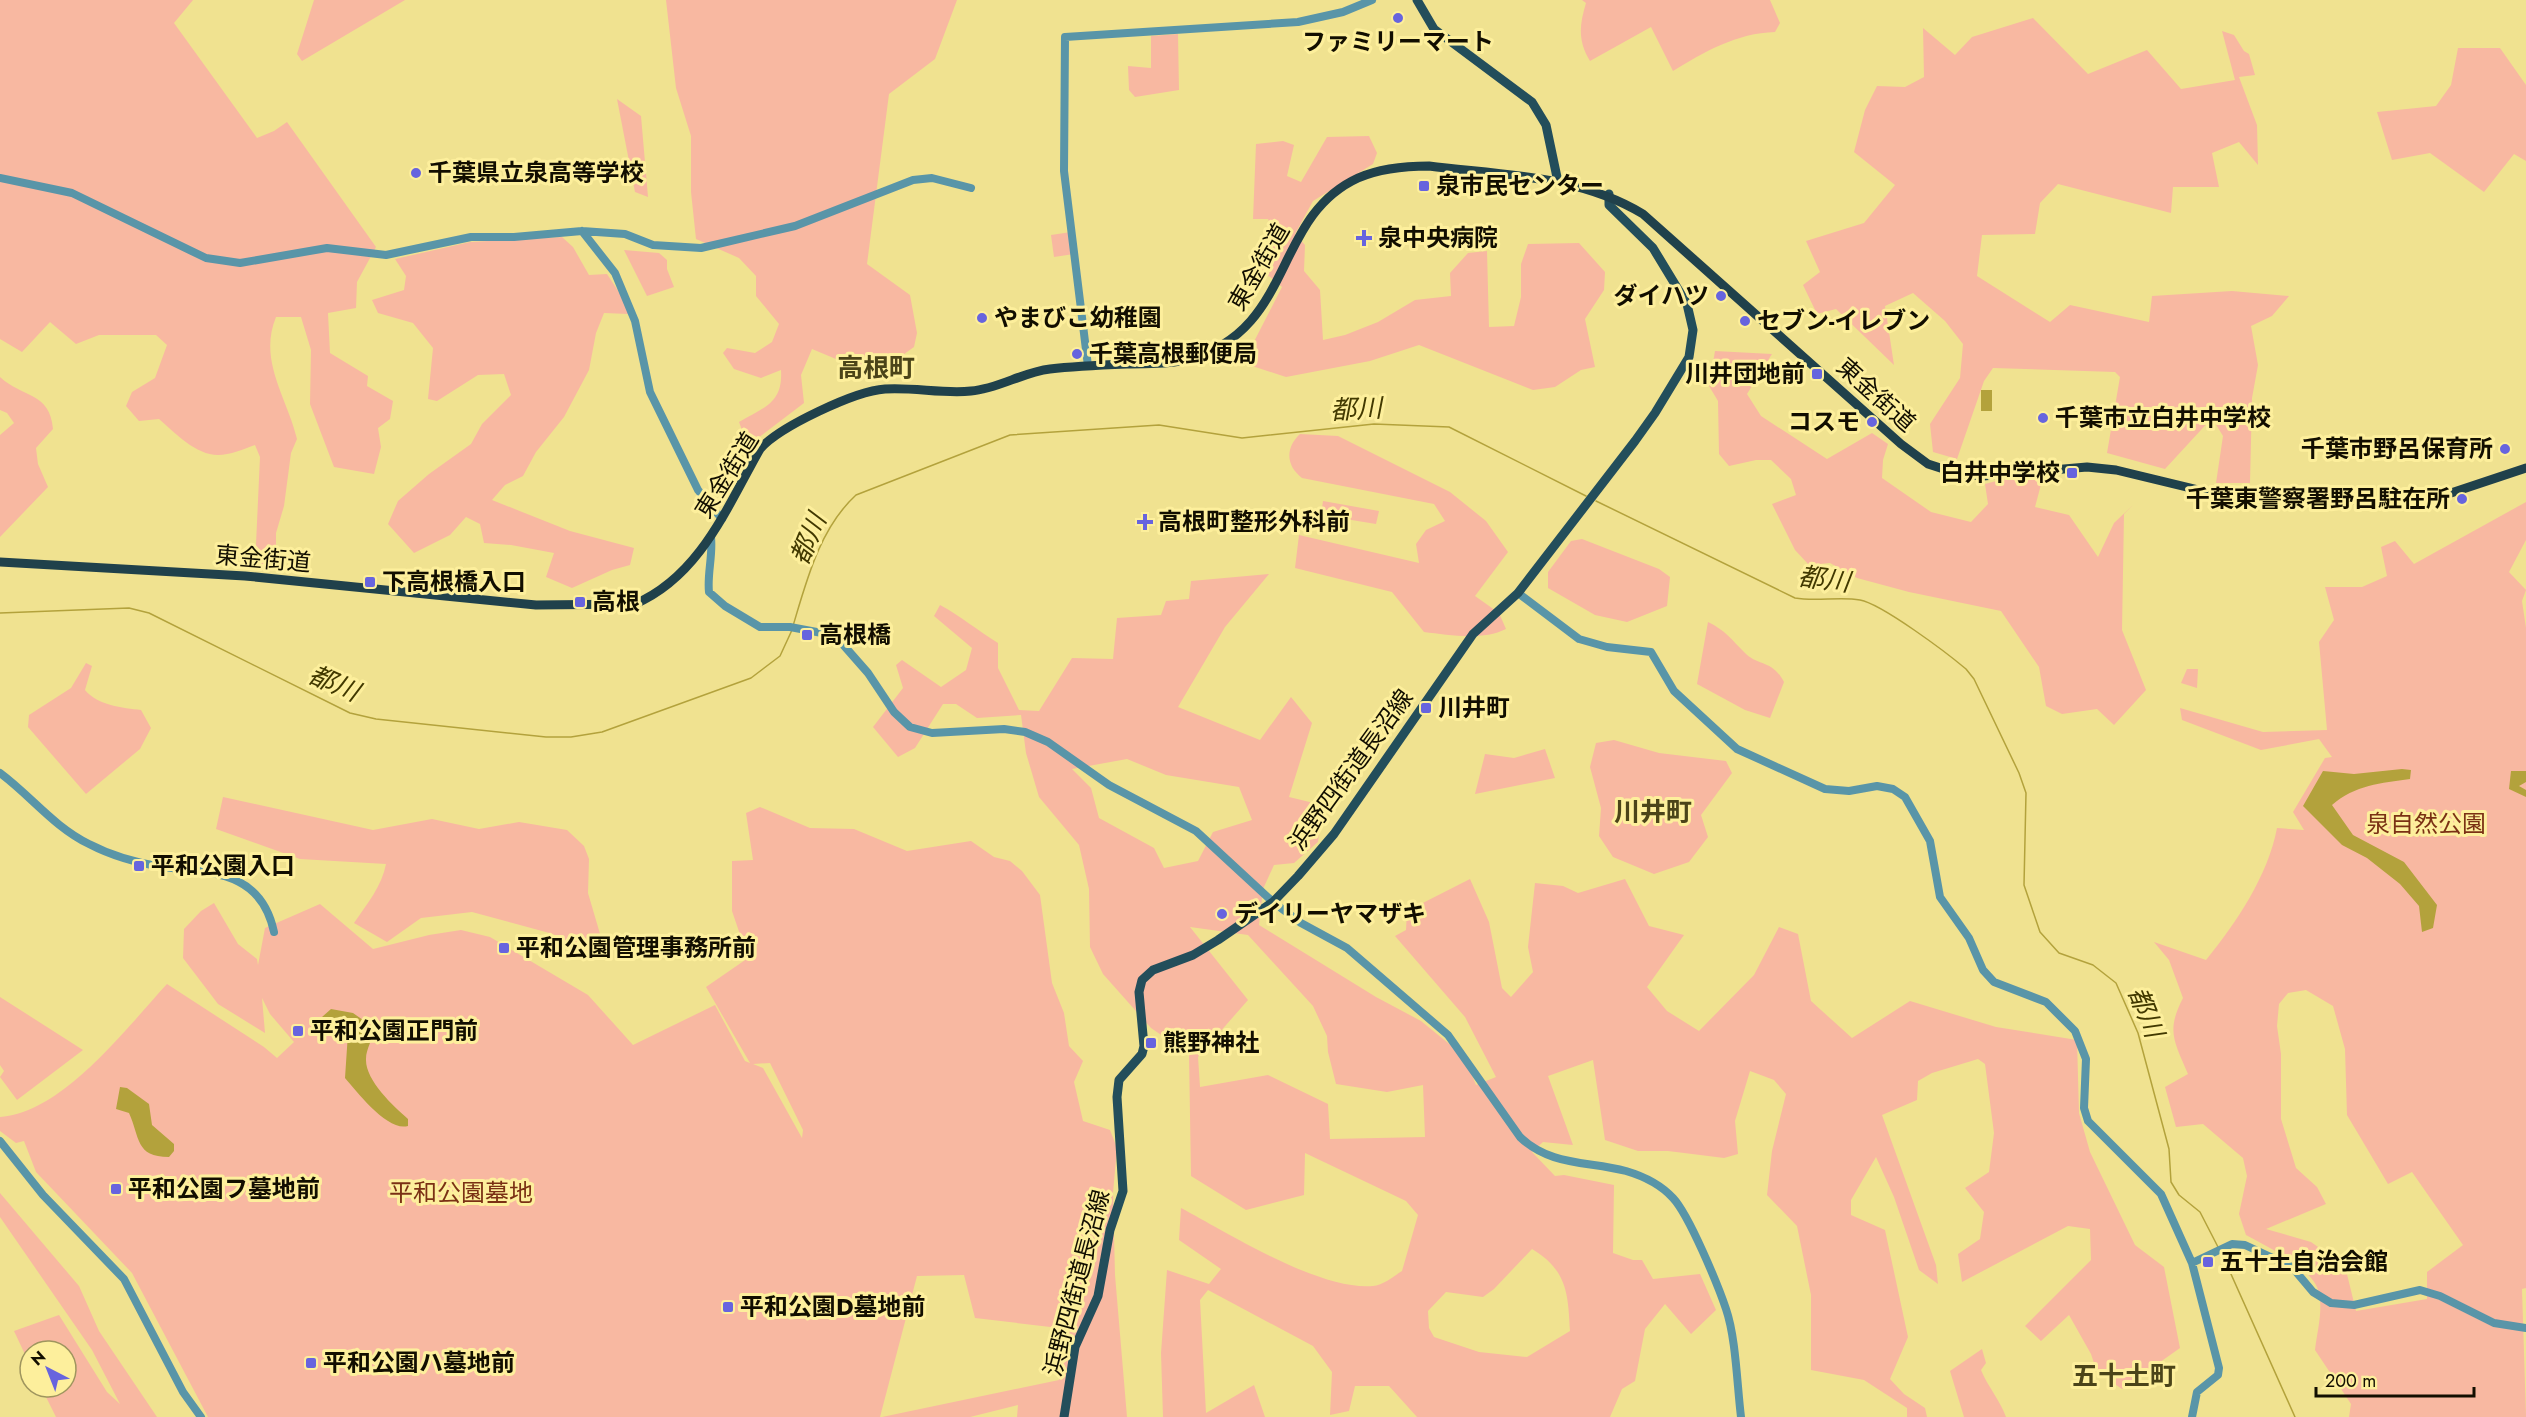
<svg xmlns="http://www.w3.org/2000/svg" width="2526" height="1417" font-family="Jost,'Noto Sans JP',sans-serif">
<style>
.green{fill:#f8b8a1;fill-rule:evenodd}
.water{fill:#b3a23c}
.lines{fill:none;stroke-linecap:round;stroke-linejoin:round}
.stream{stroke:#b3a23c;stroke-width:1.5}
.tertiary{stroke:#5995a8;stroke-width:8}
.primary{stroke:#234e5b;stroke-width:9}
.trunk{stroke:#20414b;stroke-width:9}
.poi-dot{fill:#6764de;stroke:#fdef9c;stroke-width:2}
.labels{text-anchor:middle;stroke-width:6;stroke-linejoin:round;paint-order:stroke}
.poi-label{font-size:24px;font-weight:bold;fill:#120e00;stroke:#fdef9c;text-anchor:start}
.street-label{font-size:24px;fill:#120e00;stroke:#fdef9c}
.park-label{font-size:24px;fill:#7a3014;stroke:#fdef9c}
.neighbourhood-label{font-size:26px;font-weight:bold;fill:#4b4419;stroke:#fdef9c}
.water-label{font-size:26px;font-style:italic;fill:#423900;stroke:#fdef9c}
</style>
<rect width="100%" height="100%" fill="#f0e290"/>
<!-- green -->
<path class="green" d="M0,0h193l-19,23 83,115 17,-7 13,-9 89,125 -19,35 -1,26 -28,5 2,40 38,23 -1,10 26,15 -3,18 -12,9 3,19 -7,27 -40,-7 -24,-63 1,-54 -10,-33h-25c-18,44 11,80 21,122l-6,14 -7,53 -8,27v36l-10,3 -11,-6 5,-109 -5,-12c-11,4 -25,10 -37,10 -22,0 -43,-22 -59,-36l-20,2 -13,-15 6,-14 23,-14 12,-33 -11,-10h-57l-23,9 -26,-22 -28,30 -22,-13z
M314,0h91l-103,61 -5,-7z
M666,0h291l-22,59 -46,35 -22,170 43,31 7,38 -3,14 -31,22 -28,-2 -43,-18 -11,26 3,28 -50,38 -12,-11 -3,-8c26,-15 44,-19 42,-52l-20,8 -27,-9 -11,-16 4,-5 28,5 17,-11 7,-18 -23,-28v-20l-17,-18 -43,-19 -5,-47v-56l-15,-48z
M1582,0h188l10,23 -5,9c-38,1 -71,20 -102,39l-22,-44 -61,34c-12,-20 -11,-35 -4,-58z
M2033,18l55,56 59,-24 34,39 54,-9 -13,-49 12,4 10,16 5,3 6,21 -16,2 18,48 1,40 -19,-23 -27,11 7,34h-46l-2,26 -113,-29 -18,19 -5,31 -53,1 -5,41 73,46 20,-17 79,17 3,-26 80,-5 57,5 -17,20 -21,10 7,39 -6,33 -2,85h-34l7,-47 -11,-18 -47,51 -58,-16 13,-76 -5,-5 -122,-4 -9,13 -27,78 -24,-7 -3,-28 30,-46 3,-34 -18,-23 -32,-28 -28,13 9,59 -58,-56 -19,5 -14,-29 17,-13 -14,-31 58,-18 31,-38 -41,-33 11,-42 12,-24 28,1 19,-10 -1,-49 32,27 17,-18z
M1178,34l1,56 -44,7 -6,-7 -1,-24 23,2v-32z
M2458,48h42l26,37v76l-12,-7 -30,38 -54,-39 -38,7 -15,-48 59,-6 15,-21z
M617,99l24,17 7,81 -13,-5z
M1369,136l8,17 -4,11 -60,37 -18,33 10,11 -1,26 16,19 3,50 22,-5 33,-13 37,-22 36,-4 -1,-23 18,-20 19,-2 2,76 25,-1 7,-29v-33l7,-20 51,-1 26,29 -1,18 -19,29 10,48 -14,3 -26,17 -22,3 -114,-45 -49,16 -84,16 -43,-14 39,-76 -13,-11 -9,4 13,-51 -5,-10h-15l3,-75 27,-3 11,4 -7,31 14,6 26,-45z
M1071,232l3,22 -20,3 -3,-22z
M562,237l11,10 16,28 18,-1 21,32v8l-24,-1 -8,20 -7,37 -25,47 -28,35 -13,24 -18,9 -13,15 78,31 64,17 -4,17 -18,5 -40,18 -26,-11 8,-24 -43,-8 -27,-2 -4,-19 -14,-7 -16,18 -36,18 -26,-29 10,-23 31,-27 42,-30 11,-20 29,-29 -7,-21 -26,1 -41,26 -9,-2 5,-51 -20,-25 -35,-10 -6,-13 32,-10 2,-14 -11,-17 75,-17z
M624,250l35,3 8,7v9l7,18 -27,9z
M1715,351l57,3 -25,40 14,22 66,43 45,-26 16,11 -5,16 -1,18 49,34 40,10 17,-18 -3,-20 15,-4 43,-3 -8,30 34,8 29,42 16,-34 19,-18 -9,9 -2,116 24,60 -32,35 -17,-16 -35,5 -16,-8 -7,-39 -38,-56 -92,-19 -52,-14 -27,-15 -21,2 -14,-15 -23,-46 24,-9 -5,-16 -20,-19h-15l-27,6 -10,-12 -1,-53 -9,-15z
M0,377c23,21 50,15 53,52l-17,19 2,16 10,23 -48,50v-102l14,-12 -7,-10 -7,-3z
M1300,434l38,2 112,56 36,29 22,31 -33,44 24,17 7,16c-24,12 -57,6 -82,3l-32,-40 -97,-24 4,-33 120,28 -3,-19 10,-14 19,-9 -11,-17 -132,-26c-16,-12 -17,-30 -2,-44z
M1323,501l56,10 -3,13 -55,-9z
M2526,502v38l-17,32 17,18 -4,11 4,27v660l-4,1 4,128h-177l2,-13 -36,-54c2,-18 8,-38 4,-57 -5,-25 -52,-46 -73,-58l-7,-21 8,-38 -4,-18 -40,-34 -27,3 -11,-40 23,-13c-14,-33 -22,-43 -5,-76l-14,-38 -15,-18 52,18c30,-37 62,-84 71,-132l27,2 -11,-18 32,-54 7,-1 -13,-18 -58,11 -79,-30 -2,-12 83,24 64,-2 -8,-88 15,-22 -9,-33h37l25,-11 -6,-29 14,-6 19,23zM2306,990l27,16 12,43 2,66 41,69 24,-12 51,73 -36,27v27l-71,12 -11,-45 -34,-24 -45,-13 60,-25 -9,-17 -21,-19 -15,-49v-65l-4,-28 2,-22 9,-11z
M1582,539l77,30 11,8 -3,29 -40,16 -32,-7 -47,-27v-16l23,-31z
M1269,574l-44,53 -47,80 82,33 31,-43 21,26 -23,74 33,8 -4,37 -24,21 -20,2 -11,24 -4,36 117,72 45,24 43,35 12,29 20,-8 -31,-60 -70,-81 11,-6 1,-19 63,-32 19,43 13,66 9,9 22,-25 -5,-25 7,-64 28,3 15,7 47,-14 24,47 35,9 -37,52 20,24 32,20 55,-56 25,-48 19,7 13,67 41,37 58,-37 86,26 81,13 2,73 11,39 45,93 29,22 16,81 -58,41 -25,-17 -6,-18 -22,-39 -28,26 -16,-15 66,-66 -1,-31 -22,-3 -106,56 -4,-28 22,-15 4,-27 -19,-24 24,-16 5,-39 -9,-69 -7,-5 -46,14 -14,8 -1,19 -35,15 54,150 2,19 -19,-14 -25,-73 -18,-40 -25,43v15l34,15 23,107 -18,42 14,15 21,14 2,9h-20v-9l-43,-28 -53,-10v-75l-14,-69 -30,-31 5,-44 14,-57 -12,-14 -24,-9 -15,50 3,33 -14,4 -56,-7h-30l-33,-11 -12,-80 -45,16 25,69 -30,-3 -11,10 23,24 9,-1 50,10 -1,68 20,7h9l11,19 47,-5 16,36 -25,24 -26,-30 -20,25 -10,52 -13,8 -12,28h-193l-28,-31h-34l-6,25 -19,4 2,-43 -19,-26 -105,-56 -8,10 6,113 48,-28 11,32h-102l-2,-64 6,-83 42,14 12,-15 -42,-29 2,-32c47,25 139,83 192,78 9,0 21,-10 29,-15l16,-56 -12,-14 -101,-48 -1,42 -58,15 -55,-34 -2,-122 -38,-26 -48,-54 -13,-27 -1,-58 -10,-44 -40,-48 -13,-44 -5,-38 -44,3 -21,-14h-13l-28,44 -17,9 -25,-30 30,-39 -7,-23 6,-5 39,27 25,-17 6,-22 -38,-32 6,-11c21,11 38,26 58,38v25l21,42 20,1 33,-53 41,1 4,-41 44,-3 5,-14 23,-2 2,-18zM1127,759l39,16 73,12 13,33 -39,12 -15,29 -34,7 -10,-20 -55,-30 -8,-30 -19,-19zM1190,927l58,8 65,71 14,30 1,16 8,32 51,8 36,-7 2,52 -95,2 -2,-35 -60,-29 -68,12 -2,-30 50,-57zM1532,1249c35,21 36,44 38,82l-43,26 -48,-5 -45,-15 -5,-9 -1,-17 18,-19 37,5 11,-8z
M1708,622c17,8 24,18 36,30 14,15 28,7 40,30l-14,36 -25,-8 -48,-26z
M86,663l6,3 -7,24c12,15 38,18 56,20l10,18 -11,21 -54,45 -58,-67 1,-12 42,-27z
M2187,669h11l-1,19 -16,-5z
M1614,740l45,13 67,8 6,12 -31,42 7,22 -19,25 -35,12 -41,-17 -14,-21 2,-28 -11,-41 6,-24z
M1545,749l10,29 -80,16 10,-40 29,4z
M223,797l150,33 59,-11 47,10 40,-7 48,8 17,16 5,13 -1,34 15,51 -19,9 -31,-19 -81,-22 -51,6 -34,24 -33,-19c13,-19 28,-37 32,-59l-86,-5 -84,-30z
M760,807l50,21 44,1 53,22 64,-10 23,16 16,4 12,10 18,24 12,88 12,30 5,33 14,15 -9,21 9,39 27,9 7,18 -4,45 2,82 12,142h-110l1,-12 -48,12h-88l177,-37v-52l-84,-10 -11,-43 -47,1 -37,141h-672l-76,-144 -96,-101 -12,-31 -8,2 -16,-12v-14c63,-4 127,-90 167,-133l97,63 13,11 17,-16 -24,-28 -8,-16 3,35 -47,-29 -35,-46 1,-29 17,-18 13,-8 24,41 19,15 1,6 7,-37 55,-24 53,45 56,-14 32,-5 29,7 98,58 45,50 82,-40 30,56 5,2 -44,-76 42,-29 -16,-47v-50l21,-1 -7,-47zM770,1063l33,67 -1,8 -39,-70 -10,-4z
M0,997l83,53 -66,50 -17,-23 4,-6 -4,-6z
M0,1193l79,93 20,45 58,86h-101l-15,-30h25v-36h-36v14l-16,-34 45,-16 48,77 13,12 -28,-54 -92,-133z
M1982,1349l4,14 -5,7c7,17 19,30 25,47h-42l-14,-46z"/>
<!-- water -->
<path class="water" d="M1981,390h11v21h-11z
M2402,769l9,1 -1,9c-29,4 -55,6 -78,26l21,30 51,27 33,43 -4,23 -11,4 -3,-26 -19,-22 -33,-26 -25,-13 -39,-39 20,-35 31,3z
M2511,771h15v11l-7,4 7,4v7l-17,-8z
M331,1009l22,4 20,14c1,12 -7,21 -7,32 -1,21 27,47 42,60v7c-20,6 -51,-34 -63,-48l3,-45 -7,-6 -22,7 -3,-1 6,-16z
M120,1087l7,1 22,16 3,21 22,19v7l-5,6c-34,0 -29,-20 -40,-44l-13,-4z"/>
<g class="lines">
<!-- stream -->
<path class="stream" d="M1596,501l199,97c22,4 44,-2 65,2 22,4 87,53 106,69l8,10 45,94 7,20 -2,92 16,47 19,21 34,12 23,18 22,50 31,116 2,33 8,13 21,17 18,35
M0,613l129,-5 20,5 201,100 26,6 170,18h25l31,-5 149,-54 29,-22 12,-26
M793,626c14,-47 27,-98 63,-131l154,-60 149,-10 83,13 132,-14 75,3 137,69
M2222,1254l73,163"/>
<!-- tertiary -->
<path class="tertiary" d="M0,178l72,15 134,65 34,5 87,-15 59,7 85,-18h43l68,-6 43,3 28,11 48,3 94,-22 118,-46 19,-2 39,10
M582,231l33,42 20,48 15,71 48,98 24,29
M1088,366l-24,-195 1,-134 233,-15 45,-10 29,-12
M711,537c2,19 -4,37 -2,55l16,14 35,21h30l32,6 17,7 29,33 26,39 16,15 22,6 72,-4 21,3 23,10 61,43 87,46 77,71 28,21 46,25 101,87 72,102c30,29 67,24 106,34 17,5 35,14 47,27 16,17 45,87 53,111 10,29 11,76 15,108
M1518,593l61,46 28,8 44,5 23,39 63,58 88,40 24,2 28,-5 16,3 12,8 25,44 10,56 29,41 14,32 11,12 52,20 29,29 11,28 -2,49 4,13 73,73 31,69 27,105 -1,7 -21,17 -5,25
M0,773c31,23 54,54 89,71 23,12 48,19 74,23 50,6 98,4 111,65
M0,1141l43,54 81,84 59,113 18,25
M2192,1263l40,-19 13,1 47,22 21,25 18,11 23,2 66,-15 20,6 54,27 32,5"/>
<!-- primary -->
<path class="primary" d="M1417,0l17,29 98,73 14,23 12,57
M1064,1417l11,-70 23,-51 12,-66 13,-39 -6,-94 2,-17 23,-26 2,-8 -5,-54 3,-12 11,-10 40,-15 25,-15 55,-38 25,-26 36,-42 139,-200 45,-41 117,-152 20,-28 34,-56 4,-27 -6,-26 -34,-56 -44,-43v-11"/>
<!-- trunk -->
<path class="trunk" d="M0,562l245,14 291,29 99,-1c65,-28 92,-97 125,-155 19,-22 95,-58 125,-60 29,-2 58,5 86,2 27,-2 52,-19 79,-22 25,-3 51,-4 77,-5 19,-1 40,1 59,-4 110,-29 85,-142 172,-182 23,-10 47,-12 71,-12 73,9 150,9 214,48l258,230 27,20 31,10 24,2 104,-9 29,3 91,22 178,10 51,-4 90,-30"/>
</g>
<!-- markers -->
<g class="poi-dot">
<circle cx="1398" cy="18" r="6"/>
<circle cx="416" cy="173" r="6"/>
<rect x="1418" y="180" width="12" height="12" rx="3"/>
<path d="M1361 229h6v6h6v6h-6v6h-6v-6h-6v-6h6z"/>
<circle cx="1721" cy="296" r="6"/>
<circle cx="982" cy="318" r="6"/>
<circle cx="1745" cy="321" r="6"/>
<circle cx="1077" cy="354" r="6"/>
<rect x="1811" y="368" width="12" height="12" rx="3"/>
<circle cx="2043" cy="418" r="6"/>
<circle cx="1872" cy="422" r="6"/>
<circle cx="2505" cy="449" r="6"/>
<rect x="2066" y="467" width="12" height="12" rx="3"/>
<circle cx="2462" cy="499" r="6"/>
<path d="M1142 513h6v6h6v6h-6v6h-6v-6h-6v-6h6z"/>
<rect x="364" y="576" width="12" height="12" rx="3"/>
<rect x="574" y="596" width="12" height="12" rx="3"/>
<rect x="801" y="629" width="12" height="12" rx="3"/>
<rect x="1420" y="702" width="12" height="12" rx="3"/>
<rect x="133" y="860" width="12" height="12" rx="3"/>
<circle cx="1222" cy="914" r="6"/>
<rect x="498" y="942" width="12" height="12" rx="3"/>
<rect x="292" y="1025" width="12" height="12" rx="3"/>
<rect x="1145" y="1037" width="12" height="12" rx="3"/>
<rect x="110" y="1183" width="12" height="12" rx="3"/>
<rect x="2202" y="1256" width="12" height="12" rx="3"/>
<rect x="722" y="1301" width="12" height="12" rx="3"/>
<rect x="305" y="1357" width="12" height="12" rx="3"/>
</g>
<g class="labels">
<!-- poi labels -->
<g class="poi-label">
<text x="1398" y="50" text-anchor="middle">ファミリーマート</text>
<text x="428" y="181">千葉県立泉高等学校</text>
<text x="1436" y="194">泉市民センター</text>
<text x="1378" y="246">泉中央病院</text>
<text x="1709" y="304" text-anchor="end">ダイハツ</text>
<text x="994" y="326">やまびこ幼稚園</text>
<text x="1757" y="329">セブン-イレブン</text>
<text x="1089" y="362">千葉高根郵便局</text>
<text x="1805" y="382" text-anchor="end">川井団地前</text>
<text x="2055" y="426">千葉市立白井中学校</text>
<text x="1860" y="430" text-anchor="end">コスモ</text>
<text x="2493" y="457" text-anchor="end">千葉市野呂保育所</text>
<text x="2060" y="481" text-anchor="end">白井中学校</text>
<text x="2450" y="507" text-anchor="end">千葉東警察署野呂駐在所</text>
<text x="1158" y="530">高根町整形外科前</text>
<text x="382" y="590">下高根橋入口</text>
<text x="592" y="610">高根</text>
<text x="819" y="643">高根橋</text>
<text x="1438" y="716">川井町</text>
<text x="151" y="874">平和公園入口</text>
<text x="1234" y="922">デイリーヤマザキ</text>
<text x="516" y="956">平和公園管理事務所前</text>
<text x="310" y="1039">平和公園正門前</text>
<text x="1163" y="1051">熊野神社</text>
<text x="128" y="1197">平和公園フ墓地前</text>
<text x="2220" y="1270">五十土自治会館</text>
<text x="740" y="1315">平和公園D墓地前</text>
<text x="323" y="1371">平和公園ハ墓地前</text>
</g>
<!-- street labels -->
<g class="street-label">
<text transform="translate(1259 267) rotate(-60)" y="8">東金街道</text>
<text transform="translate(1876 395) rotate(42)" y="8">東金街道</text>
<text transform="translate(727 475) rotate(-58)" y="8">東金街道</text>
<text transform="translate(263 559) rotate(5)" y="8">東金街道</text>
<text transform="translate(1351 770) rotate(-54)" y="8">浜野四街道長沼線</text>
<text transform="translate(1077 1283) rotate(-75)" y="8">浜野四街道長沼線</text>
</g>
<!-- park labels -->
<g class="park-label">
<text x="2426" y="832">泉自然公園</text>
<text x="461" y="1201">平和公園墓地</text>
</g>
<!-- neighbourhood labels -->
<g class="neighbourhood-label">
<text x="876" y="377">高根町</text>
<text x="1653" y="821">川井町</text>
<text x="2124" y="1385">五十土町</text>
</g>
<!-- water labels -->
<g class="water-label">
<text transform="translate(1356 409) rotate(-3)" y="9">都川</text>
<text transform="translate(808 539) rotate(-67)" y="9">都川</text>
<text transform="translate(1824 579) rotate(7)" y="9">都川</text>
<text transform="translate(334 683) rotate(23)" y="9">都川</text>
<text transform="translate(2146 1012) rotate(68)" y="9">都川</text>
</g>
</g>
<!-- north arrow -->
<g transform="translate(48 1369) rotate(318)"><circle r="28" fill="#fdef9c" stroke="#9f955e" stroke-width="1.5"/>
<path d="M0-4.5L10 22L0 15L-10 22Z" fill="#6764de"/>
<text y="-9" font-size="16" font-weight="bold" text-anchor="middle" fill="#120e00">N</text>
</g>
<!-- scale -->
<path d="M2316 1387v9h158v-9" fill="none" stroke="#120e00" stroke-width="3"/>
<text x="2325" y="1387" font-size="18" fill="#120e00" stroke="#fdef9c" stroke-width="4.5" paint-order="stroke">200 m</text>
</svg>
